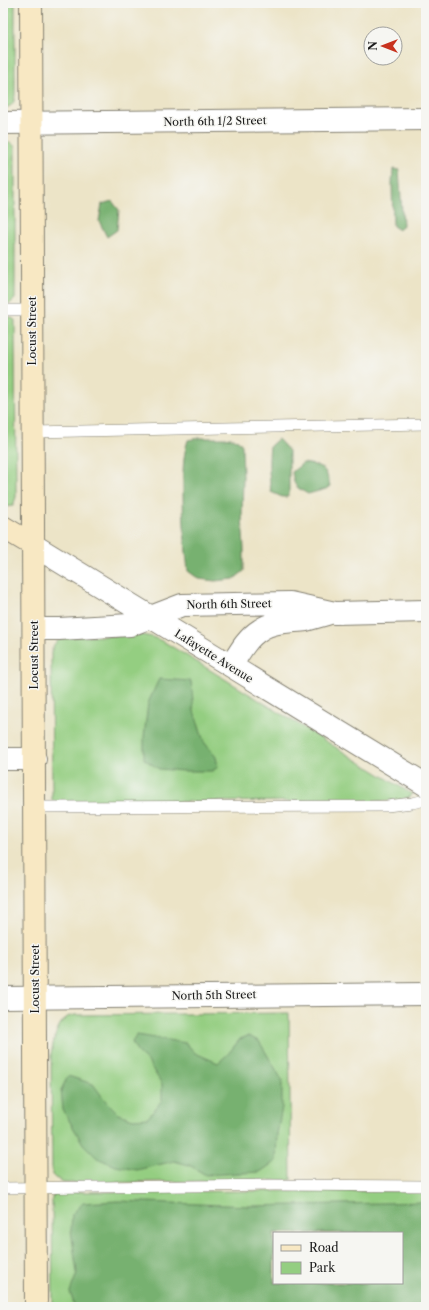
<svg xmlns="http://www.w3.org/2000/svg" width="429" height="1310" font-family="'Libre Caslon Text',serif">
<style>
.green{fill:#94ce81;stroke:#58754e;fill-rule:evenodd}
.forest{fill:#77b16f;stroke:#4a6646;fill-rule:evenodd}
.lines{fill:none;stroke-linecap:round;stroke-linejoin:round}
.lane-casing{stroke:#848072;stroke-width:12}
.street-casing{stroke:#848072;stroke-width:24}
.secondary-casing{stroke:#848072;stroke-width:24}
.lane{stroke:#fff;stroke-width:11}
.street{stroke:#fff;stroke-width:22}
.secondary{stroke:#f8e8c3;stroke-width:22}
.labels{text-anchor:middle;stroke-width:3;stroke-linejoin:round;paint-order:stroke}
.street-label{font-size:11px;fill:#1c1c1c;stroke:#f6f6f2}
</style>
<rect width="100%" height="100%" fill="#f6f6f2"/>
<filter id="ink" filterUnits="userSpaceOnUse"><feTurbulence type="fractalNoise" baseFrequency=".025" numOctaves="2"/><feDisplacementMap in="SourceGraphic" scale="8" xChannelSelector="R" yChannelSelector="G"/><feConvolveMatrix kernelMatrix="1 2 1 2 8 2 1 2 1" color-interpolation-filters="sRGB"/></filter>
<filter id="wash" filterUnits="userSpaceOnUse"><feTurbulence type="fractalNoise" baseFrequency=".012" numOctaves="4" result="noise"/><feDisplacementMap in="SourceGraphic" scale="16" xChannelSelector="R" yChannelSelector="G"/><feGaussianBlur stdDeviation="0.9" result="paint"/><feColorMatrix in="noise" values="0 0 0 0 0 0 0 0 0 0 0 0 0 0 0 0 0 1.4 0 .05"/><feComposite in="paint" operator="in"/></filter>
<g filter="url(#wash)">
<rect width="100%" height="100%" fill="#ece4c7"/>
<!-- green -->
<path class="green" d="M3,3h12v88c0,10 -1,16 -12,17z
M3,141c6,0 8,1 12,6v152l-7,6h-5z
M3,315l7,2 5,3 1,177 -3,9 -10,1z
M141,635l12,2 13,6 246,151 -2,3 -13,4 -342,1 -3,-2 -1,-147c2,-10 6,-13 16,-16z
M289,1013l2,167 -225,3 -11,-5 -3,-3 -1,-122c3,-11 5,-28 15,-35 2,-2 6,-2 9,-3z
M283,1191h143v116h-373l-1,-110 3,-3 6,-2zM274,1233h128v50h-128z"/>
<!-- forest -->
<path class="forest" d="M393,169l6,1 4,55 -4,5 -6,-4 -1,-42z
M112,201l7,9 -2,20 -10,7 -8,-16 3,-17z
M198,438h33l7,2 4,5 1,32 -1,38 2,34v22l-10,8 -19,2 -16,-2 -11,-8c-3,-25 -5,-51 -5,-77 0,-18 -1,-36 5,-54z
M278,439l11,12v43l-2,3h-5l-11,-5c-2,-16 -3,-30 -1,-46z
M303,463c19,3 23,3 27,23l-4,3 -18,5c-13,-7 -14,-8 -16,-22z
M159,679l32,2 3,30 10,31 12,15 2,10 -6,4h-29l-24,-2 -15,-10v-22l4,-34z
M137,1035l49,8 9,10 23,10 10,-9 12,-15 8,-3 11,5 23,39v27l-5,27 -1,27 -16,11 -54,3 -17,-10 -15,-4 -37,9 -21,-4 -19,-8 -14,-14 -20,-34 -2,-20 7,-14 25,8 11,15 15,15 14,5 15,-1 14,-18v-16l-14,-22 -11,-10 -5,-10z
M118,1201l133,5 175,-4v105h-351l-5,-15 7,-19 -6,-43 1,-16 11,-11zM274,1233h128v50h-128z"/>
</g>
<g filter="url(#ink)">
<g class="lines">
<defs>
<path id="lane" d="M3,310h29
M33,432l393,-8
M35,807l352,-1 25,-3 14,-3
M3,1188l272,-3 151,1"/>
<path id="street" d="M3,123l423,-4
M33,545l393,240
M34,629h25l71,-4 52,-20 108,-2 45,10 91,-2
M231,666c8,-13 16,-28 29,-36 13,-9 31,-8 46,-10 7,-2 14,-4 21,-6
M3,759h32
M3,998l423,-4"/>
<path id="secondary" d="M31,3l5,1304
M3,527l30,18"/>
</defs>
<!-- lane casing -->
<use href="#lane" class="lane-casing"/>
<!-- street casing -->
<use href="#street" class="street-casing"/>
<!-- secondary casing -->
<use href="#secondary" class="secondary-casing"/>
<!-- lane -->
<use href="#lane" class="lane"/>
<!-- street -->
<use href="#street" class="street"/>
<!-- secondary -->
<use href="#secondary" class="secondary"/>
</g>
</g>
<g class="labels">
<!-- street labels -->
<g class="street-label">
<text transform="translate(215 121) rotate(-1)" y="4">North 6th 1/2 Street</text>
<text transform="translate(32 331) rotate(-90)" y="4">Locust Street</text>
<text transform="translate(229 604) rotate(-1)" y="4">North 6th Street</text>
<text transform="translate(34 655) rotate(-90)" y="4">Locust Street</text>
<text transform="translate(214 656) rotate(32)" y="4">Lafayette Avenue</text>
<text transform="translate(35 979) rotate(-90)" y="4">Locust Street</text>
<text transform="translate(214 995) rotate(-1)" y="4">North 5th Street</text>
</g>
</g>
<!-- margin -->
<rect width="429" height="1310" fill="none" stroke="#f6f6f2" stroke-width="16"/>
<!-- legend -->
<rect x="273" y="1232" width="130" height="52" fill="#f6f6f2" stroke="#9f9f9c"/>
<rect x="281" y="1245" width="20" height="6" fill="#f8e8c3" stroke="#9f9f9c"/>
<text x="309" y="1252" font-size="12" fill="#1c1c1c">Road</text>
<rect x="281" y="1262" width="20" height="12" fill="#94ce81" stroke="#9f9f9c"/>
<text x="309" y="1272" font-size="12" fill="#1c1c1c">Park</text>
<!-- north arrow -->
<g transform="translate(383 46) rotate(270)"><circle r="19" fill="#f6f6f2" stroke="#9f9f9c"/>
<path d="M0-3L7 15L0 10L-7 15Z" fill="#c8321e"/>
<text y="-6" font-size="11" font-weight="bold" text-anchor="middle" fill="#1c1c1c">N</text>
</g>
</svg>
